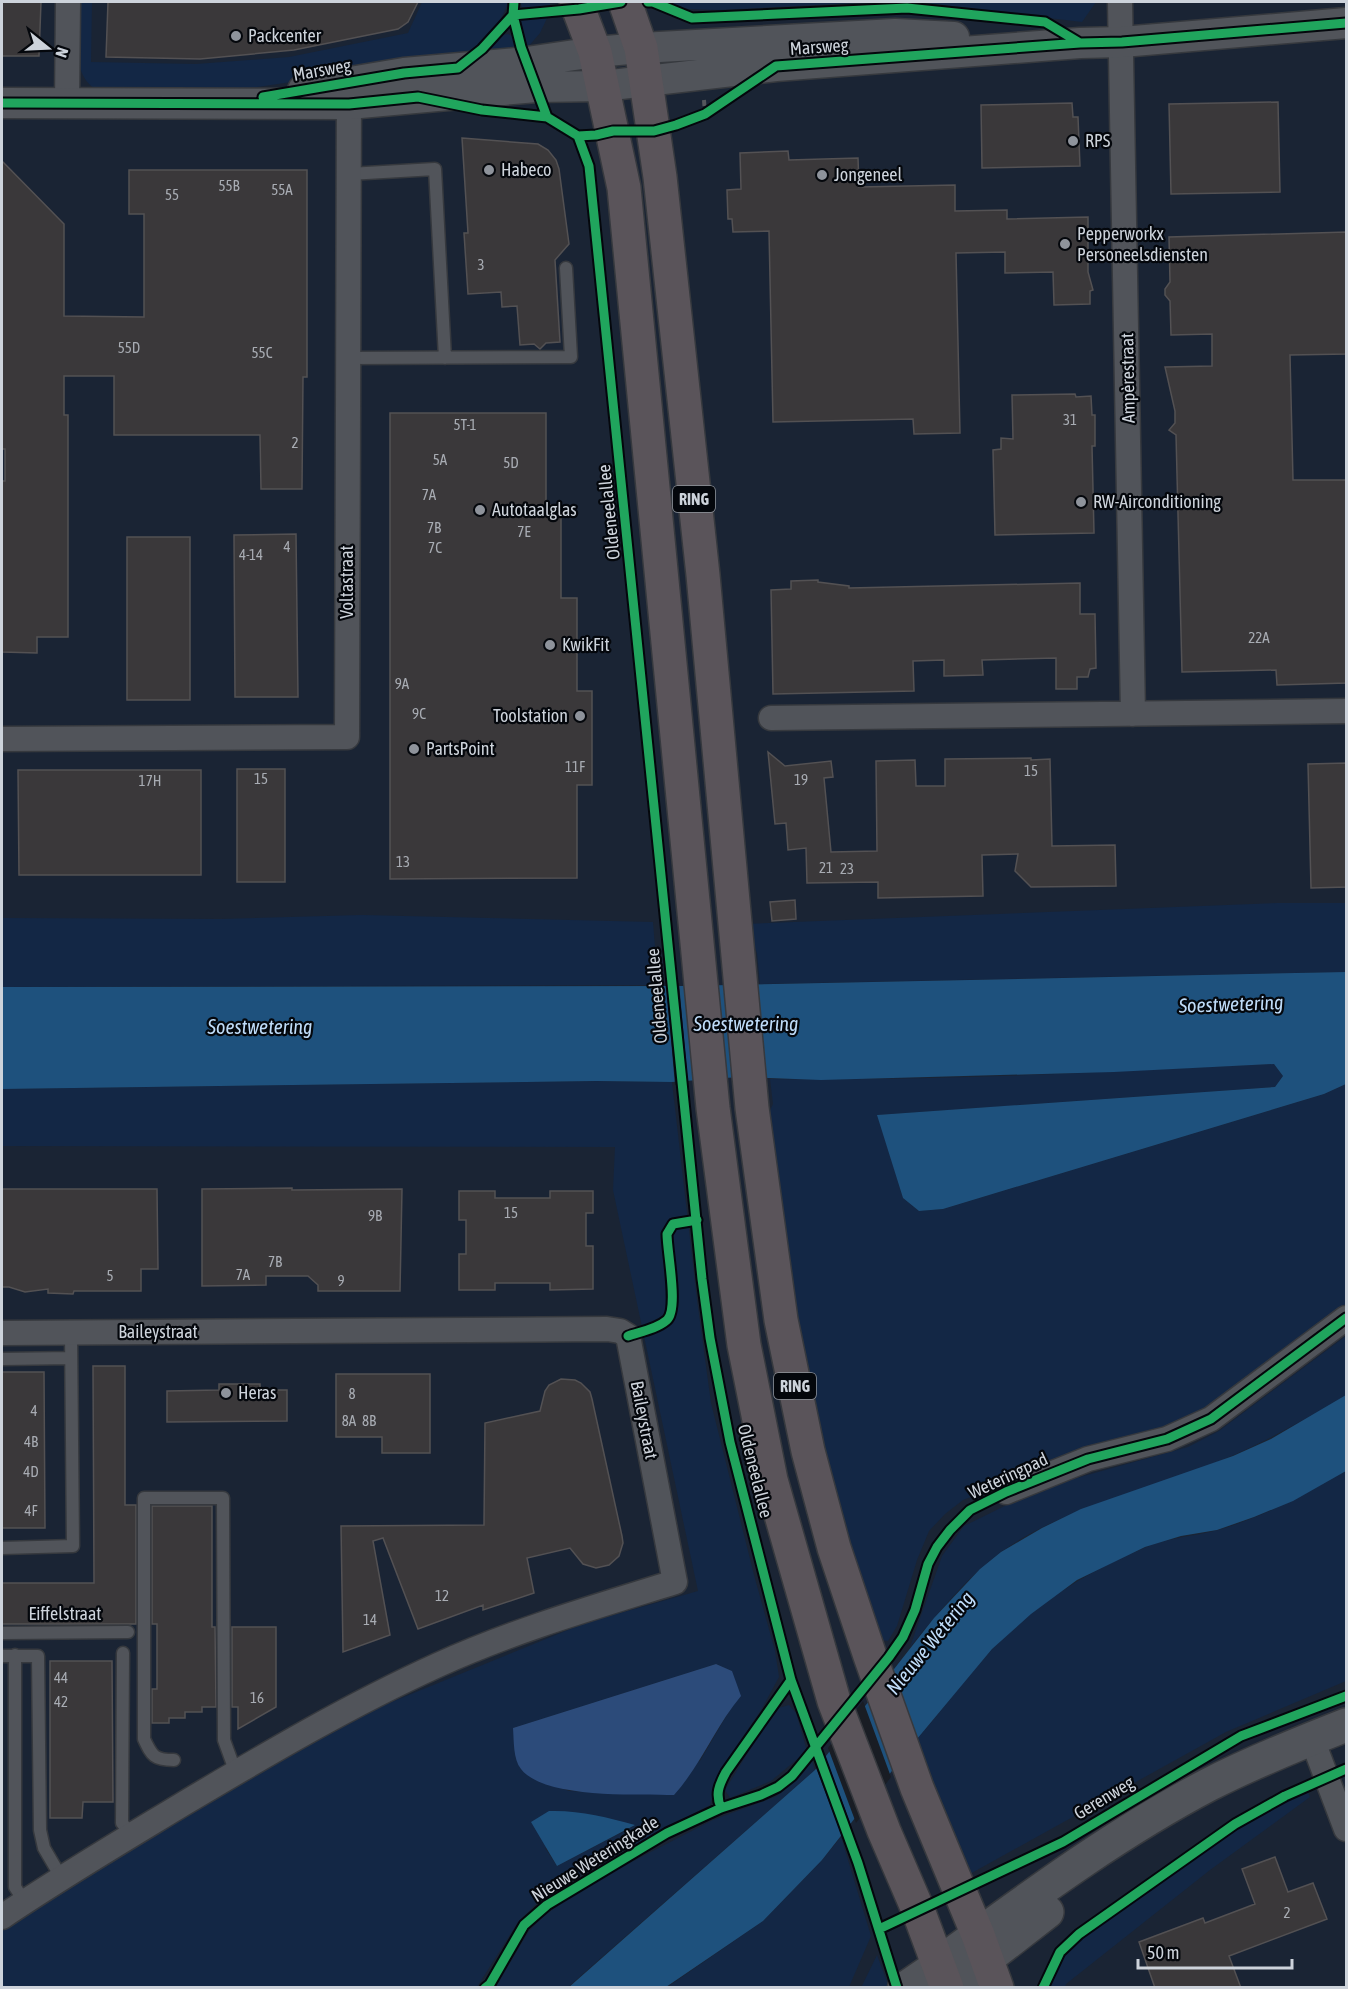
<svg xmlns="http://www.w3.org/2000/svg" width="1348" height="1989" font-family="'Asap Condensed',sans-serif">
<style>
.built{fill:#1a2434}
.green{fill:#132745;fill-rule:evenodd}
.forest{fill:#2c4b7a}
.water{fill:#1e517d}
.pier{fill:#191d24}
.building{fill:#3a383a;stroke:#535153;stroke-width:1.5}
.lines{fill:none;stroke-linecap:round;stroke-linejoin:round}
.service-casing{stroke:#36393e;stroke-width:15}
.minor-casing{stroke:#36393e;stroke-width:27}
.tertiary-casing{stroke:#36393e;stroke-width:33}
.secondary-casing{stroke:#36393e;stroke-width:36}
.primary-casing{stroke:#36393e;stroke-width:36}
.path{stroke:#54575c;stroke-width:4;stroke-dasharray:6 3;stroke-linecap:butt}
.service{stroke:#51545a;stroke-width:12}
.minor{stroke:#51545a;stroke-width:24}
.tertiary{stroke:#51545a;stroke-width:30}
.secondary{stroke:#51545a;stroke-width:33}
.primary{stroke:#5a545a;stroke-width:33}
.cycleway-casing{stroke:#04070c;stroke-width:13}
.cycleway{stroke:#20a55d;stroke-width:9}
.poi-dot{fill:#8e939b;stroke:#04070c;stroke-width:2}
.labels{text-anchor:middle;stroke-width:4.5;stroke-linejoin:round;paint-order:stroke}
.number-label{font-size:15px;fill:#a8acb3}
.shield{fill:#04070c;stroke:#91969d;stroke-width:1.5}
.shield-label{font-size:16px;font-weight:bold;fill:#cdd3db}
.poi-label{font-size:18px;fill:#cdd3db;stroke:#04070c;text-anchor:start}
.street-label{font-size:18px;fill:#cdd3db;stroke:#04070c}
.water-label{font-size:20px;font-style:italic;fill:#bfdcf9;stroke:#04070c}
</style>
<rect width="100%" height="100%" fill="#191d24"/>
<!-- built -->
<path class="built" d="M2,2h1344v1985l-1344,1z"/>
<!-- green -->
<path class="green" d="M79,2h13l-1,60 105,2 93,-7 119,-24 14,-31h86c-7,24 -27,43 -48,55l-217,32h-147c-27,-15 -17,-61 -17,-87z
M520,2h30v4l-23,2 -5,-1z
M665,2h209l-156,8 -30,-1z
M919,2h177l-14,20z
M549,14l-9,19 -12,14 -9,-29z
M508,34l4,2 7,17 -38,6 22,-24z
M1278,903h68v69l-586,12 -3,-31 -11,-29z
M362,915l291,7 5,63 -656,2v-69l219,1z
M1274,1064l9,12 -8,11 -397,28 25,83 16,13 24,-2 381,-115 22,-10v225l-141,105 -182,63 -60,23 -18,14 -16,17 -12,29 -20,66 -9,15 -7,-1 -14,-31 -56,-198 -46,-290 8,-17 -3,-25c168,2 336,-7 504,-15z
M596,1081l76,1 25,218 14,103 43,172 21,76 4,26 -18,33 -43,64 -8,31 -150,79 -22,18 -20,20 -41,65h-475v-59l26,-18 301,-178 43,-22 213,-87 113,-32 -85,-401 2,-43 -613,-1v-57zM716,1664l16,7 -1,37 -31,53 -112,31 -19,-1 -35,-12 -21,-51zM634,1826l-77,40 -12,-18z
M1346,1336v59l-1,2c-47,26 -92,52 -143,71 -67,26 -141,41 -201,84 -35,26 -64,62 -91,95l32,-91 22,-30 57,-28 52,-19 115,-32 31,-16z
M1346,1471v210l-120,51 -258,143 -48,-125 -3,-11c26,-30 50,-62 76,-91 42,-44 95,-77 151,-100 25,-11 49,-11 74,-18 46,-13 87,-36 128,-59z
M789,1705l7,8 11,38 -36,30 -41,17 -5,-8 50,-81z
M812,1761l3,9 -247,217 -73,1 34,-57 14,-14 25,-19 46,-27 99,-51 64,-24z
M1307,1790l3,7 -100,73 -144,114 -1,3h-18l15,-30 19,-20 167,-116z
M841,1837l30,99 -22,51 -183,1 97,-67 59,-61z
M877,1955l12,32 -28,1z"/>
<!-- forest -->
<path class="forest" d="M716,1664l16,7 9,25c-26,31 -40,69 -67,99 -37,-1 -130,4 -153,-26 -8,-10 -7,-28 -8,-41z"/>
<!-- water -->
<path class="water" d="M1346,972v112l-22,10 -381,115 -24,2 -16,-13 -26,-83 398,-28 8,-11 -9,-12 -160,8 -293,8 -82,-3 -67,5 -76,-1 -594,8v-102l681,-1z
M1346,1395v76l-53,30 -39,16 -37,13 -36,6 -36,11 -68,33 -46,34 -39,35 -75,90 -95,121 -59,61 -97,66 -98,1 247,-218 119,-152 46,-49 21,-17 41,-24 39,-19 152,-53 38,-17z
M549,1811c30,-1 57,6 86,14l-78,41 -26,-44z"/>
<!-- pier -->
<path class="pier" d="M666,982l13,1 9,101 -13,1z
M863,1701l28,76 -35,46 -28,-75z
M824,1753l28,75 -9,11 -28,-74z"/>
<!-- building -->
<path class="building" d="M2,2h39l-2,54h-37z
M108,2h310l-10,20 -10,7 -104,21 -94,9 -94,-2z
M1278,102l2,90 -109,2 -2,-90z
M1072,103l1,14h5l2,49 -98,2 -1,-63z
M462,138l76,6 10,6 8,10 3,9 10,75 -14,16 5,82 -14,1 -6,6 -6,-5 -14,1 -3,-39 -15,1 -1,-15 -33,2 -4,-61h4z
M788,151l1,9 69,-2 1,29 96,-2v26l52,-1v9l81,-2v55l5,18 -3,1v13l-36,1 -1,-33 -48,1v-21l-49,1 4,180 -46,1 -1,-15 -140,3 -4,-191 -36,1 -1,-13h-4l-1,-29 14,-1 -1,-36z
M2,161l62,63v92l80,1v-103h-15v-44h178v207h-4l-1,112h-41l-1,-54h-146v-59h-50v39h4v222h-31v16l-35,-1v-171h3v-32h-3z
M1347,232v122l-57,1 3,125h54v203l-70,2 -1,-15 -94,2 -6,-237 -7,-5 6,-7v-12l-10,-44 47,-1v-32l-41,1 -1,-34 -5,-6v-6l5,-7 -1,-45z
M1075,394l1,3 15,-1 1,19h3v31h-3l2,87 -99,2 -2,-85 8,-1v-11l12,1 -1,-44z
M390,413h156v92h15v93h16v93h15v94h-15v93l-187,1z
M296,534l2,163h-63l-1,-162z
M127,537h63v163h-63z
M818,580v2l31,4v2l231,-5v31h15l1,54 -6,1 -2,8h-11v12h-21v-31l-74,2 1,15 -39,1v-16l-31,1 1,30 -141,3 -2,-104 20,-1v-8z
M768,752l17,14 46,-5 2,16 -9,1 7,74 46,-1 -1,-90 39,-1 1,26h29v-27l86,-1v2l19,-1 2,87 63,-1 1,41 -85,1 -16,-16 3,-17 -36,1 1,41 -105,2v-16l-71,1 -1,-35 -18,2 -2,-27 -11,1z
M1347,763v124l-36,1 -3,-124z
M237,769h48v113h-48z
M18,770h183v105h-182z
M795,900l1,19 -24,2 -2,-19z
M292,1188v2l110,-1 -2,102h-82v-6l-10,-9h-42v9l-64,1v-97z
M2,1189h155l1,80h-17v22h-67l-1,3 -25,-1v-4l-23,3 -16,-5h-7z
M459,1191h36v7h55v-7h43v22h-7v33h7v43l-43,1v-7h-55v7h-36v-36h7v-34h-7z
M93,1366h32v139h11v119h-134v-41h92z
M2,1372h42l1,156h-43z
M336,1374h94v79h-48v-16h-46z
M561,1379l14,1 6,3 9,9 2,7 30,137 1,7 -4,13 -10,9 -13,3 -13,-4 -13,-16 -43,10 7,35 -51,17v-5l-65,24 -35,-91 -10,3 17,94 -47,17 -2,-126 143,-1 1,-102 55,-12 5,-20 4,-6z
M219,1384h41v6h27v31l-120,1v-31l52,-1z
M152,1506h60v121h3l1,80h-14v5h-17v6h-16v5h-17v-34h5v-65h-5z
M232,1627h44v80l-38,22v-22h-6z
M50,1661h62l1,141h-30l-1,16h-32z
M1275,1857l13,35 25,-9 14,36 -98,37 12,32h-86l-16,-46 64,-24 2,5 50,-19 -13,-35z"/>
<g class="lines">
<defs>
<path id="service" d="M349,174l86,-5 10,189
M348,358l223,-1 -5,-89
M2,1359l69,-1
M2,1548l71,-2 -2,-213
M2,1633l126,-1
M123,1653l-1,170 10,12
M15,1655v232l9,14
M2,1656h36l2,174 4,18 17,29
M174,1760c-20,0 -22,-4 -30,-21v-241h79l1,242 12,33"/>
<path id="minor" d="M1120,2l13,712
M67,104l1,-102
M771,718l575,-7
M2,739l345,-2 2,-651
M2,1333l605,-4 13,2 8,5 47,246c-80,25 -160,48 -237,83 -88,40 -171,89 -255,139 -61,37 -122,73 -181,113
M1006,1492l82,-33 79,-20 44,-20 135,-101
M1312,1739l34,90"/>
<path id="tertiary" d="M303,90l101,-17 123,-11 68,-10 46,-4 254,-14 59,3
M2,103l347,1 187,-17 67,-1 173,-20 304,-23 42,-1 224,-19
M903,1988l35,-24"/>
<path id="secondary" d="M938,1964c87,-63 175,-129 270,-179 45,-23 92,-42 138,-60
M949,1988l98,-76"/>
<path id="primary" d="M576,2l19,50 29,136 89,920 31,237 27,135 63,221 50,130 34,79 29,78
M625,2l16,46 19,129 43,398 49,533 29,212 27,131 26,97 36,108 47,132 61,147 19,53"/>
</defs>
<!-- service casing -->
<use href="#service" class="service-casing"/>
<!-- minor casing -->
<use href="#minor" class="minor-casing"/>
<!-- tertiary casing -->
<use href="#tertiary" class="tertiary-casing"/>
<!-- secondary casing -->
<use href="#secondary" class="secondary-casing"/>
<!-- primary casing -->
<use href="#primary" class="primary-casing"/>
<!-- path -->
<path class="path" d="M682,13l1,9
M704,100l1,14"/>
<!-- service -->
<use href="#service" class="service"/>
<!-- minor -->
<use href="#minor" class="minor"/>
<!-- tertiary -->
<use href="#tertiary" class="tertiary"/>
<!-- secondary -->
<use href="#secondary" class="secondary"/>
<!-- primary -->
<use href="#primary" class="primary"/>
<defs>
<path id="cycleway" d="M514,2l-1,13 8,32 26,70 31,19 11,30 113,1113 8,59 20,104 61,238 67,183 39,125
M648,2h5l39,16 215,-10 138,14 35,21
M263,97l141,-24 54,-5 24,-19 31,-34 66,-6 42,-7
M2,103l347,1 69,-7 64,13 65,7
M578,136l18,-1 17,-4h41l22,-6 29,-11 71,-48 304,-23 42,-1 224,-19
M628,1336c11,-4 29,-7 39,-16 12,-11 0,-68 0,-86l6,-10 24,-4
M721,1808c-6,-14 -2,-23 5,-36l65,-92
M879,1929l184,-87 178,-106 105,-40
M485,1988l5,-4 34,-59 23,-20 120,-72 54,-25 40,-13 17,-8 14,-11 97,-119 14,-20 12,-27 13,-46 9,-17 13,-17 20,-20 36,-18 82,-33 79,-20 44,-20 135,-101
M1043,1988l17,-36 19,-18 156,-110 50,-28 61,-27"/>
</defs>
<!-- cycleway casing -->
<use href="#cycleway" class="cycleway-casing"/>
<!-- cycleway -->
<use href="#cycleway" class="cycleway"/>
</g>
<!-- markers -->
<g class="poi-dot">
<circle cx="236" cy="36" r="6"/>
<circle cx="1073" cy="141" r="6"/>
<circle cx="489" cy="170" r="6"/>
<circle cx="822" cy="175" r="6"/>
<circle cx="1065" cy="244" r="6"/>
<circle cx="1081" cy="502" r="6"/>
<circle cx="480" cy="510" r="6"/>
<circle cx="550" cy="645" r="6"/>
<circle cx="580" cy="716" r="6"/>
<circle cx="414" cy="749" r="6"/>
<circle cx="226" cy="1393" r="6"/>
</g>
<g class="labels">
<!-- number labels -->
<g class="number-label">
<text x="229" y="191">55B</text>
<text x="282" y="195">55A</text>
<text x="172" y="200">55</text>
<text x="481" y="270">3</text>
<text x="129" y="353">55D</text>
<text x="262" y="358">55C</text>
<text x="1070" y="425">31</text>
<text x="465" y="430">5T-1</text>
<text x="295" y="448">2</text>
<text x="440" y="465">5A</text>
<text x="511" y="468">5D</text>
<text x="429" y="500">7A</text>
<text x="434" y="533">7B</text>
<text x="524" y="537">7E</text>
<text x="287" y="552">4</text>
<text x="435" y="553">7C</text>
<text x="251" y="560">4-14</text>
<text x="1259" y="643">22A</text>
<text x="402" y="689">9A</text>
<text x="419" y="719">9C</text>
<text x="575" y="772">11F</text>
<text x="1031" y="776">15</text>
<text x="261" y="784">15</text>
<text x="801" y="785">19</text>
<text x="150" y="786">17H</text>
<text x="403" y="867">13</text>
<text x="826" y="873">21</text>
<text x="847" y="874">23</text>
<text x="511" y="1218">15</text>
<text x="375" y="1221">9B</text>
<text x="275" y="1267">7B</text>
<text x="243" y="1280">7A</text>
<text x="110" y="1281">5</text>
<text x="341" y="1286">9</text>
<text x="352" y="1399">8</text>
<text x="34" y="1416">4</text>
<text x="349" y="1426">8A</text>
<text x="369" y="1426">8B</text>
<text x="31" y="1447">4B</text>
<text x="31" y="1477">4D</text>
<text x="31" y="1516">4F</text>
<text x="442" y="1601">12</text>
<text x="370" y="1625">14</text>
<text x="61" y="1683">44</text>
<text x="257" y="1703">16</text>
<text x="61" y="1707">42</text>
<text x="1287" y="1918">2</text>
</g>
<!-- shield labels -->
<g class="shield">
<rect x="673" y="486" width="42" height="26" rx="4.5"/>
<rect x="774" y="1373" width="42" height="26" rx="4.5"/>
</g>
<g class="shield-label">
<text x="694" y="505">RING</text>
<text x="795" y="1392">RING</text>
</g>
<!-- poi labels -->
<g class="poi-label">
<text x="248" y="42">Packcenter</text>
<text x="1085" y="147">RPS</text>
<text x="501" y="176">Habeco</text>
<text x="834" y="181">Jongeneel</text>
<text x="1077" y="240">Pepperworkx<tspan x="1077" dy="21">Personeelsdiensten</tspan></text>
<text x="1093" y="508">RW-Airconditioning</text>
<text x="492" y="516">Autotaalglas</text>
<text x="562" y="651">KwikFit</text>
<text x="568" y="722" text-anchor="end">Toolstation</text>
<text x="426" y="755">PartsPoint</text>
<text x="238" y="1399">Heras</text>
</g>
<!-- street labels -->
<g class="street-label">
<text transform="translate(819 47) rotate(-4)" y="6">Marsweg</text>
<text transform="translate(322 70) rotate(-10)" y="6">Marsweg</text>
<text transform="translate(1128 378) rotate(-91)" y="6">Ampèrestraat</text>
<text transform="translate(609 512) rotate(-96)" y="6">Oldeneelallee</text>
<text transform="translate(347 582) rotate(-90)" y="6">Voltastraat</text>
<text transform="translate(657 996) rotate(-95)" y="6">Oldeneelallee</text>
<text x="158" y="1338">Baileystraat</text>
<text transform="translate(644 1420) rotate(79)" y="6">Baileystraat</text>
<text transform="translate(755 1471) rotate(76)" y="6">Oldeneelallee</text>
<text transform="translate(1008 1476) rotate(-25)" y="6">Weteringpad</text>
<text x="65" y="1620">Eiffelstraat</text>
<text transform="translate(1104 1798) rotate(-31)" y="6">Gerenweg</text>
<text transform="translate(595 1859) rotate(-32)" y="6">Nieuwe Weteringkade</text>
</g>
<!-- water labels -->
<g class="water-label">
<text transform="translate(1231 1004) rotate(-2)" y="7">Soestwetering</text>
<text x="746" y="1031">Soestwetering</text>
<text x="260" y="1034">Soestwetering</text>
<text transform="translate(930 1643) rotate(-51)" y="7">Nieuwe Wetering</text>
</g>
</g>
<!-- border -->
<rect width="1348" height="1989" fill="none" stroke="#cdd3db" stroke-width="6"/>
<!-- north arrow -->
<g transform="translate(48 48) rotate(108)" stroke="#04070c" stroke-width="4.5" paint-order="stroke">
<path d="M0-4.5L10 22L0 15L-10 22Z" fill="#cdd3db"/>
<text y="-9" font-size="16" font-weight="bold" text-anchor="middle" fill="#cdd3db">N</text>
</g>
<!-- scale -->
<path d="M1138 1959v9h154v-9" fill="none" stroke="#cdd3db" stroke-width="3"/>
<text x="1147" y="1959" font-size="18" fill="#cdd3db" stroke="#04070c" stroke-width="4.5" paint-order="stroke">50 m</text>
</svg>
